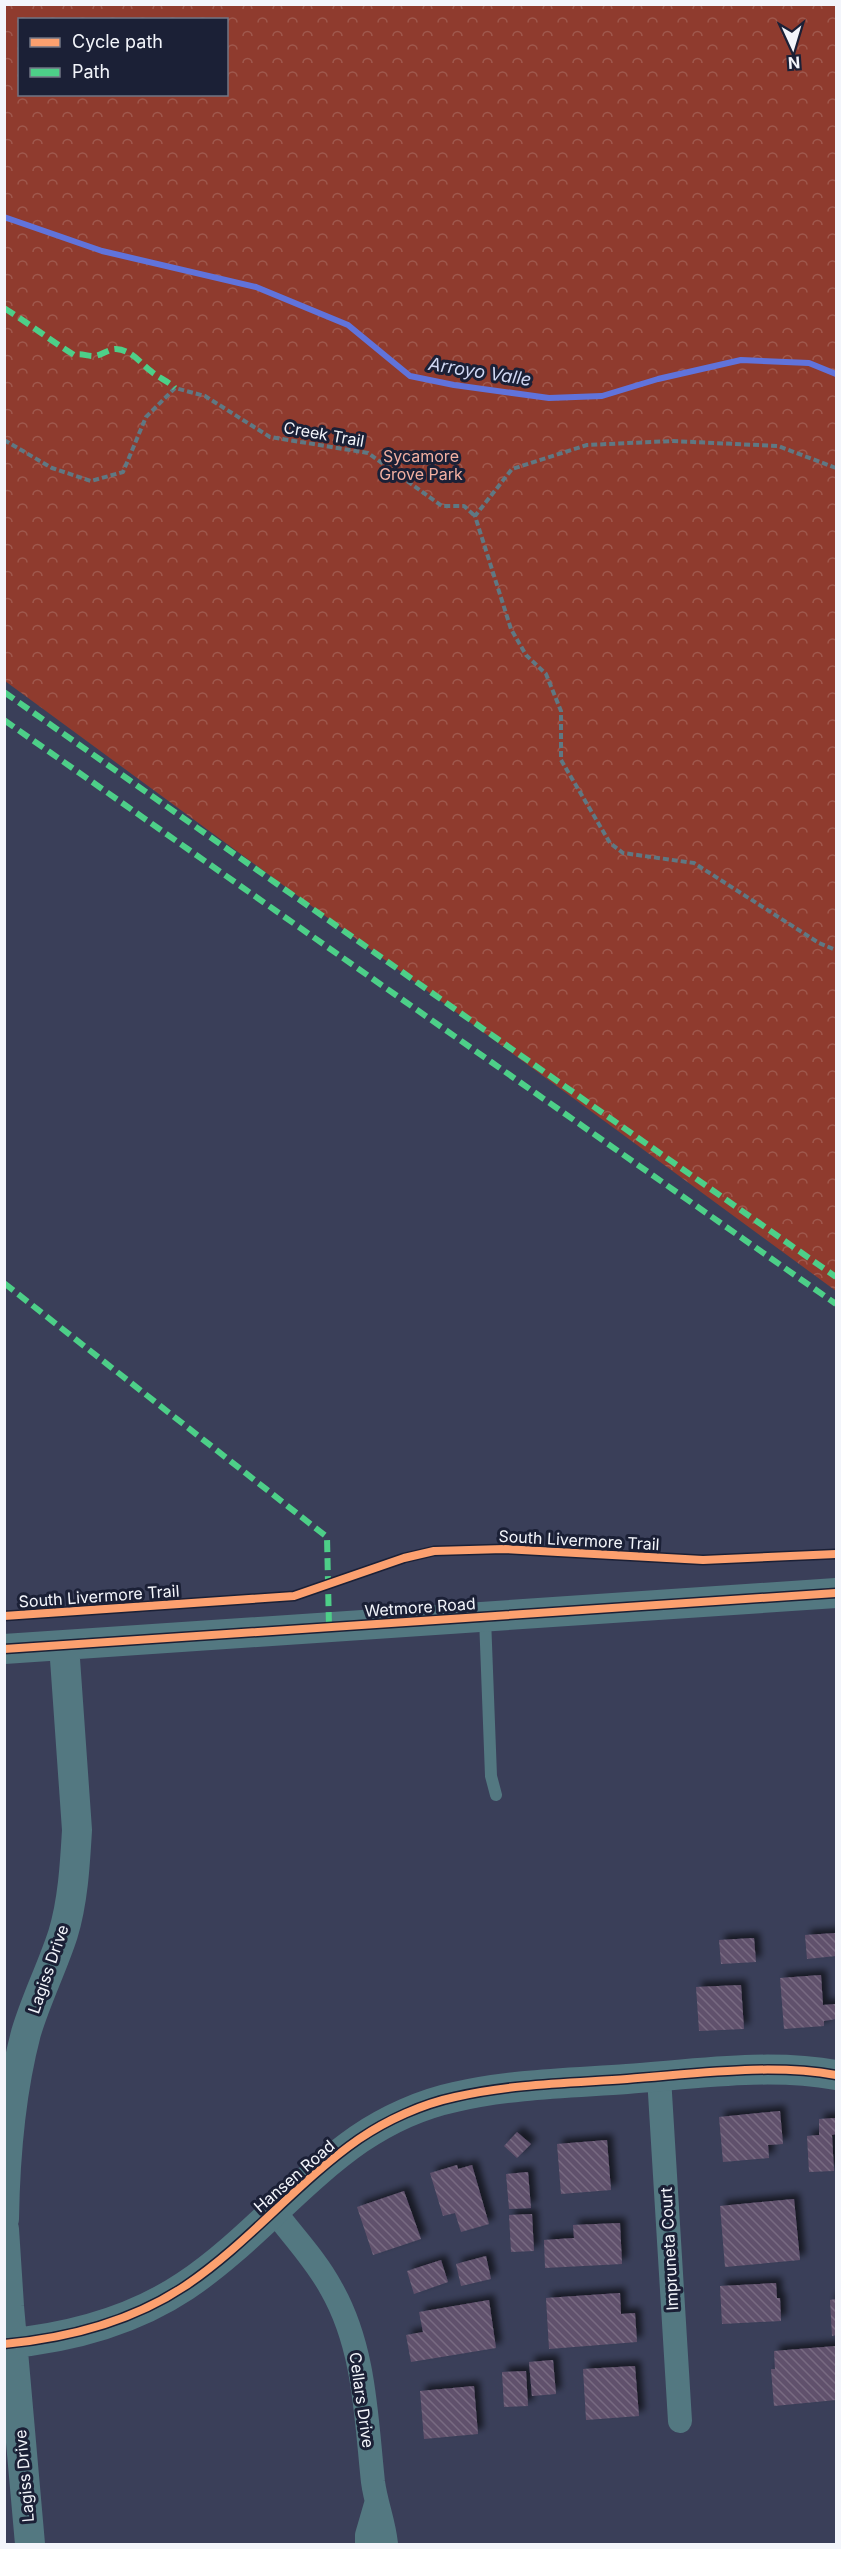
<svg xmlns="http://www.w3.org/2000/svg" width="841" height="2549" font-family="Inter,sans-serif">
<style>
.park{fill:url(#park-crowns);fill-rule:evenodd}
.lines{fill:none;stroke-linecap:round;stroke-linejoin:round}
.stream{stroke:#6073db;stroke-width:6}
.building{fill:url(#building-back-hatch);filter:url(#shadow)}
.path{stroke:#5f7883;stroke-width:4;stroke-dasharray:6 3;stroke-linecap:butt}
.service{stroke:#537881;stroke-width:12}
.minor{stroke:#537881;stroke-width:24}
.tertiary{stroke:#537881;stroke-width:30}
.quiet{stroke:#4dcf88;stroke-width:6;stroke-dasharray:12 6;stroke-linecap:butt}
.cycleway-casing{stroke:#1b2036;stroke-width:11}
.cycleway{stroke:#fca06f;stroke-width:8}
.labels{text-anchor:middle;stroke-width:6;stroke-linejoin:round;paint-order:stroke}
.street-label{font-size:16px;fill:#f3f5fb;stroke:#1b2036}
.park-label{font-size:16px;fill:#f2b0a2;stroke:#1b2036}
.water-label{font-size:18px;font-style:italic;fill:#cfd7f3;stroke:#1b2036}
</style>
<defs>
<pattern id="park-crowns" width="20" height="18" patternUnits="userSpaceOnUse" patternTransform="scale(1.5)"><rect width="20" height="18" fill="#8f3b2e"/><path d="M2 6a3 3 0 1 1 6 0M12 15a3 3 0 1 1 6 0" fill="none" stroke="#9f584d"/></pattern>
<pattern id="building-back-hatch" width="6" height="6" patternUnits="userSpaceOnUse" patternTransform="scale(1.5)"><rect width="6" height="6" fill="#61516c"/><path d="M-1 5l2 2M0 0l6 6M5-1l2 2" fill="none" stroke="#786b82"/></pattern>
<filter id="shadow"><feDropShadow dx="5.5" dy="-5.5" stdDeviation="3" flood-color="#0009"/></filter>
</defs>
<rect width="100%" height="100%" fill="#3a3f59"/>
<!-- park -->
<path class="park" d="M5,4l831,1v1286l-831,-610zM20,20h206v74h-206z"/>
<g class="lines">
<!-- stream -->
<path class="stream" d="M4,217l98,34 154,36 92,38 62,51 44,9 95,13 53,-2 56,-17 83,-19 68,3 27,11"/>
</g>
<!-- building -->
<path class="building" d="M836,1933v23l-29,3 -2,-24z
M754,1938l2,24 -35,2 -2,-24z
M821,1975l2,30 13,-1v15l-12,2v5l-40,3 -4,-51z
M741,1985l3,44 -45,2 -3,-44z
M780,2111l3,33 -15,1 1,13 -46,4 -4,-45z
M836,2118v16l-4,1 2,36 -25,1 -2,-36 12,-1v-16z
M517,2132l14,12 -14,14 -13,-12z
M607,2140l4,50 -50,4 -4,-50z
M457,2165l1,4 14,-4 17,59 -28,8 -6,-19 -12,3 -13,-43z
M528,2172l3,36 -22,1 -3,-35z
M404,2191l17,48 -48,16 -16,-48z
M794,2199l6,61 -75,7 -5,-61z
M532,2214l2,37 -23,1 -2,-37z
M620,2223l2,41 -77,4 -1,-28 30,-2 -1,-13z
M486,2256l5,23 -30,7 -5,-22z
M441,2260l7,22 -34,12 -7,-23z
M776,2283l1,15h3l1,23 -59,3 -2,-38z
M620,2293l1,21 14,-1 2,29 -88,7 -3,-51z
M836,2299v36l-4,1 -2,-36z
M489,2300l7,48 -85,14 -5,-27 17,-3 -4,-20z
M836,2346v54l-62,6 -3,-37h4l-1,-18z
M553,2360l3,34 -24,2 -3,-34z
M635,2366l4,50 -53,4 -3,-51z
M526,2371l2,35 -24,1 -2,-35z
M474,2386l4,48 -54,5 -4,-48z"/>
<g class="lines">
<!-- path -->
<path class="path" d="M4,440l48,28 39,13 32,-9 23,-55 29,-29 30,8 65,41 98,16 74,53h22l11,10
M836,468l-58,-22 -106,-5 -85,4 -75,24 -37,47 36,113 15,26 20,19 15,37v49l49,83 13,10 71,10 125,80 17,7"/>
<!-- service -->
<path class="service" d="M485,1618l6,158 5,19"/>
<!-- minor -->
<path class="minor" d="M659,2077l21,344
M274,2211c19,25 42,49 57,77 34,59 35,129 42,194 3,22 11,41 13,62
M367,2544v-9l9,-31"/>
<!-- tertiary -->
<path class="tertiary" d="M4,1649l832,-56
M4,2219c1,-63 6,-125 22,-186 10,-34 26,-65 37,-99 10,-33 12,-70 14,-104l-13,-185
M4,2229l5,77 21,238
M4,2344c65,-6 127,-22 181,-58 63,-42 112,-104 174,-147 28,-19 63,-35 96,-42 56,-13 115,-14 172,-18 68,-5 142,-16 209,-4"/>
<!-- quiet -->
<path class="quiet" d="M4,308c24,15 46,32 70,47 8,-2 12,1 19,1 8,0 15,-7 23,-7 16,1 24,14 36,23 7,6 16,9 23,16
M4,692l832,585
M4,720l832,584
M4,1283l323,254 2,90"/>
<defs>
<path id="cycleway" d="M4,1616l290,-20 110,-38 30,-7 70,-2 199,11 133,-6
M4,1649l832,-56
M4,2344c65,-6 127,-22 181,-58 63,-42 112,-104 174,-147 28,-19 63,-35 96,-42 56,-13 115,-14 172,-18 68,-5 142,-16 209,-4"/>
</defs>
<!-- cycleway casing -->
<use href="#cycleway" class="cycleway-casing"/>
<!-- cycleway -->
<use href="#cycleway" class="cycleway"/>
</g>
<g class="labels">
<!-- street labels -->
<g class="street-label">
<text transform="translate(324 434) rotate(10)" y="6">Creek Trail</text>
<text transform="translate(579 1540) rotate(3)" y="6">South Livermore Trail</text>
<text transform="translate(99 1596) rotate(-4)" y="6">South Livermore Trail</text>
<text transform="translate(420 1607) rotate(-4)" y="6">Wetmore Road</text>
<text transform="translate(48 1969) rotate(-71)" y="6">Lagiss Drive</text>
<text transform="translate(294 2176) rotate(-41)" y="6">Hansen Road</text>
<text transform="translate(669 2249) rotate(-93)" y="6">Impruneta Court</text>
<text transform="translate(362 2400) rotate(82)" y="6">Cellars Drive</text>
<text transform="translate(24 2476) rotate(-95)" y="6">Lagiss Drive</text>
</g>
<!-- park labels -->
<g class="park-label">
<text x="421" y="462">Sycamore<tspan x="421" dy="18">Grove Park</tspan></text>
</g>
<!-- water labels -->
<g class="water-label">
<text transform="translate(480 372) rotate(9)" y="6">Arroyo Valle</text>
</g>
</g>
<!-- border -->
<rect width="841" height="2549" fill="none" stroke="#f3f5fb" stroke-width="12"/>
<!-- legend -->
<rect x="18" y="18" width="210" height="78" fill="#1b2036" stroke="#717585" stroke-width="1.5"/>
<rect x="30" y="38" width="30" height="9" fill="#fca06f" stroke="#717585" stroke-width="1.5"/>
<text x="72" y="48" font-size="18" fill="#f3f5fb">Cycle path</text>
<rect x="30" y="68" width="30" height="9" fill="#4dcf88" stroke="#717585" stroke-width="1.5"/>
<text x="72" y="78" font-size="18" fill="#f3f5fb">Path</text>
<!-- north arrow -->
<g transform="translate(793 48) rotate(176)" stroke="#1b2036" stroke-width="4.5" paint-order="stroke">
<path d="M0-4.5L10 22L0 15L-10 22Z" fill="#f3f5fb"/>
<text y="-9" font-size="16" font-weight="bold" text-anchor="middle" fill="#f3f5fb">N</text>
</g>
</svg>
